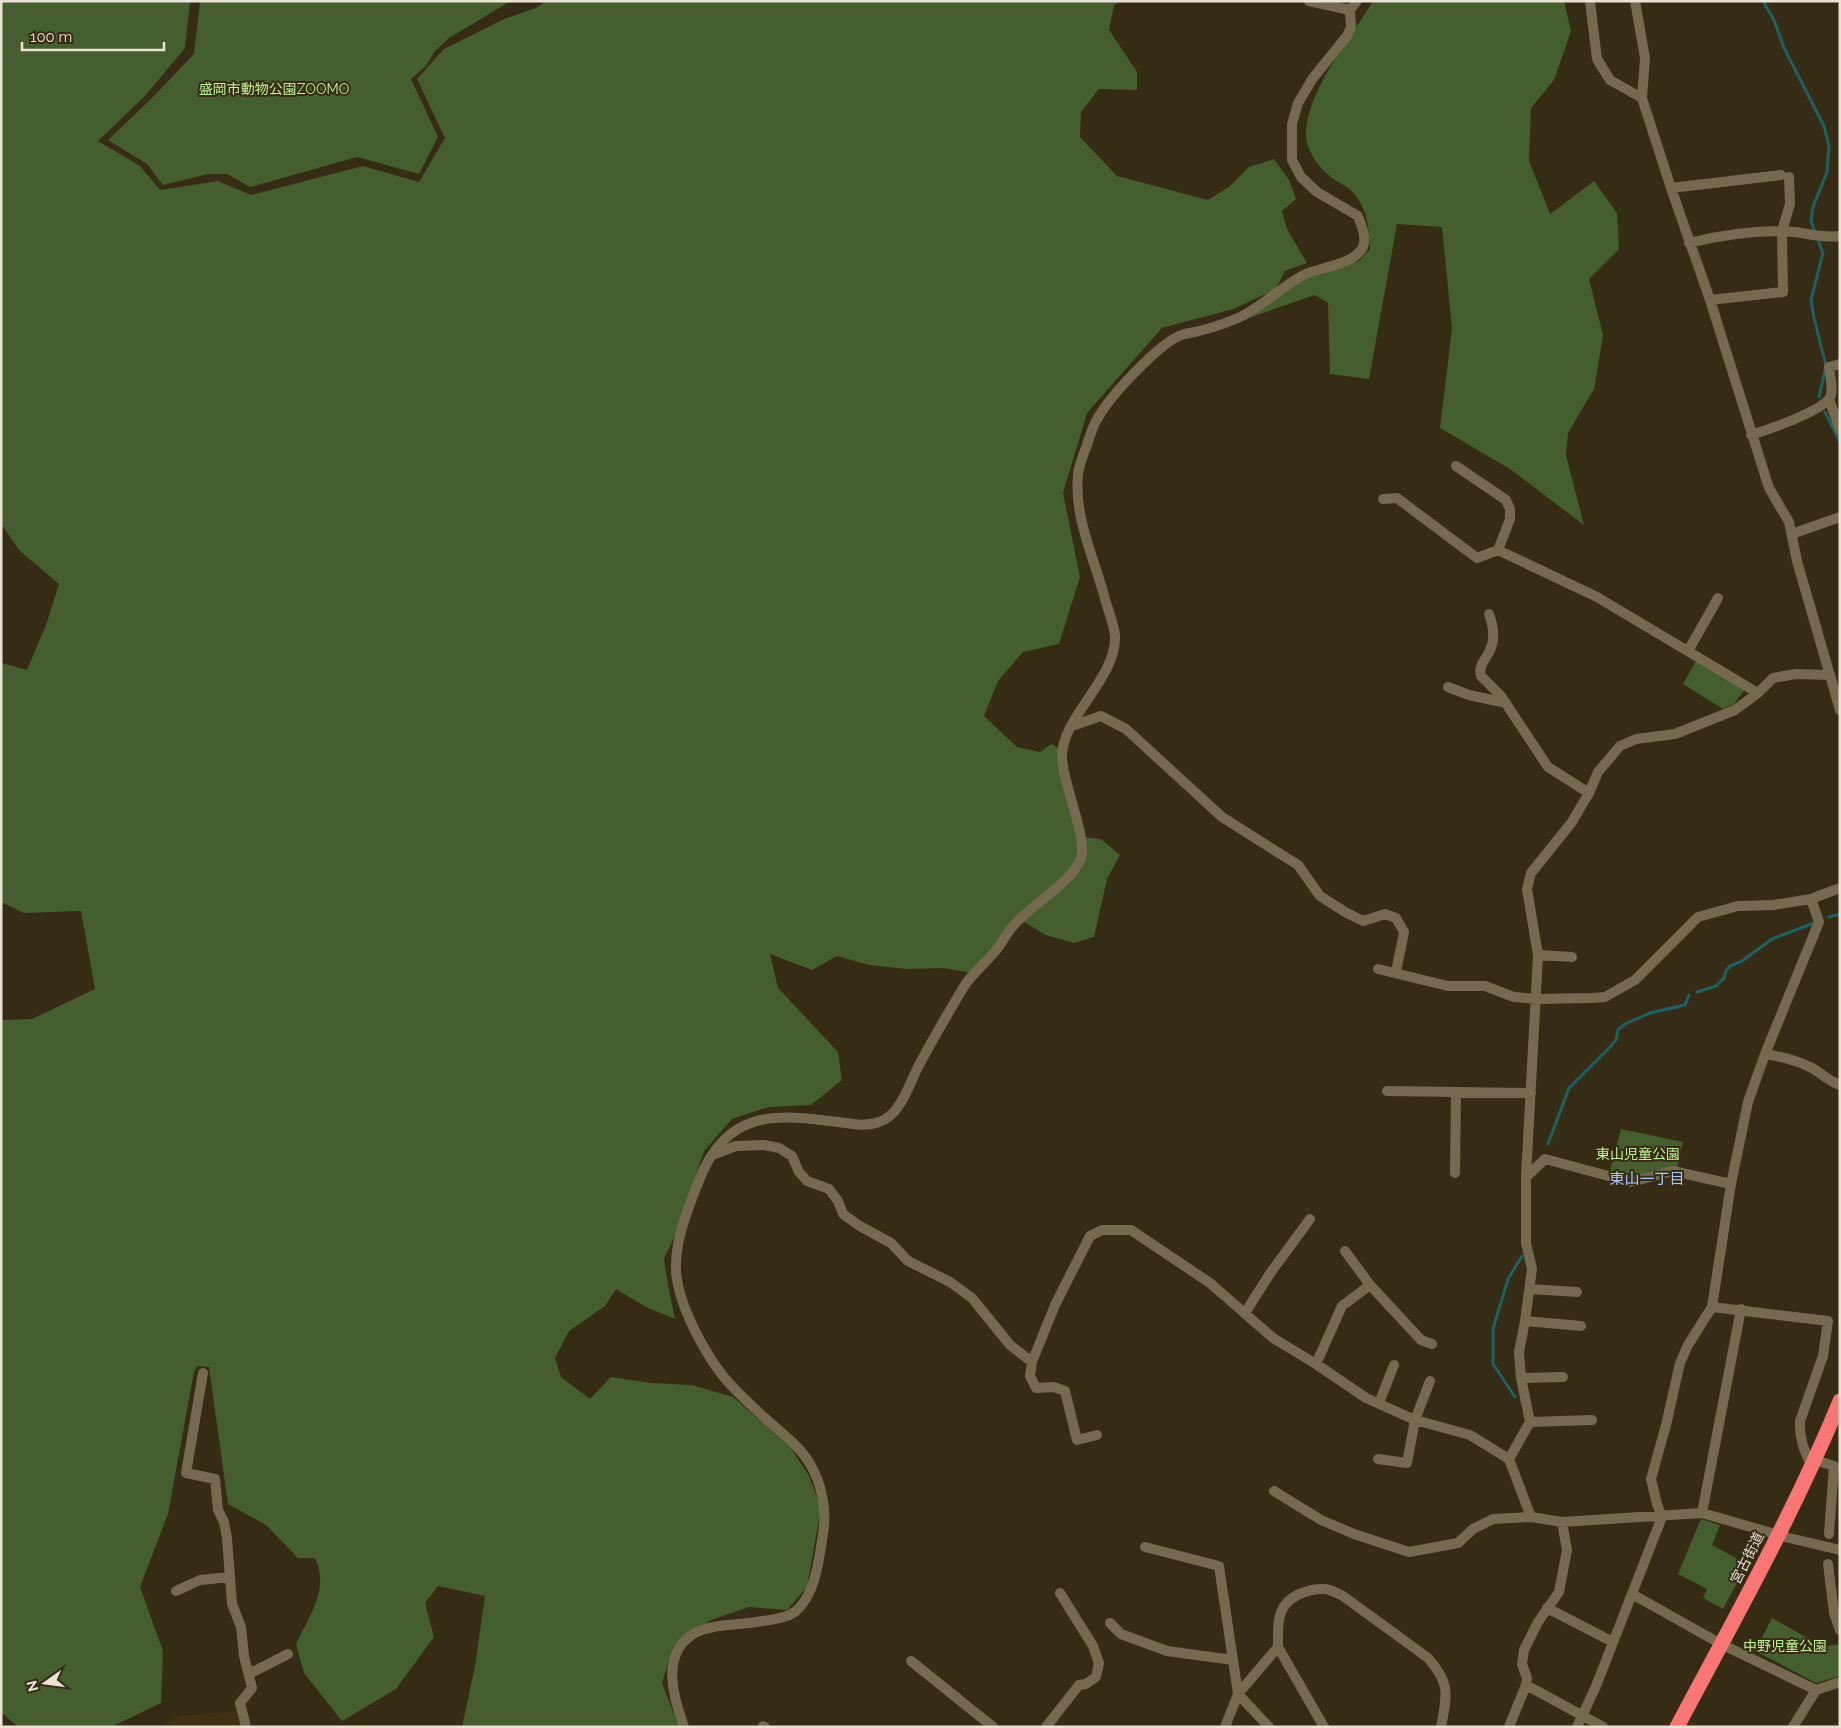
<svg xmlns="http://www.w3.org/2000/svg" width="1841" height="1728" font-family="Raleway,'Noto Sans JP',sans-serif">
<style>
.built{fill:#3f3113}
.green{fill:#445e2e}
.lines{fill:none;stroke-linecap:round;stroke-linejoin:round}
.stream{stroke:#1c6263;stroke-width:3}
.minor{stroke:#756950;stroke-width:10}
.highway{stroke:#fa7673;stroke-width:15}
.labels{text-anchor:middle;stroke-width:4;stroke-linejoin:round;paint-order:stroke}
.park-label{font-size:14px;fill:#bdf590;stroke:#362b15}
.street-label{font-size:14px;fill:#eae3d5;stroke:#362b15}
.neighbourhood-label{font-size:15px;fill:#adcafe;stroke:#362b15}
</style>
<rect width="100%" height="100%" fill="#362b15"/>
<!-- built -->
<path class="built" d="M237,1711l4,16h-80l18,-11z"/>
<!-- green -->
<path class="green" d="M1,1h189l-5,47 -40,48 -47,45 42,25 20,24 58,-9 33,14 112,-29 56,16 26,-44 -28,-59 27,-30 60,-30 32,-11 10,-7h574l-6,4 -5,25 28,42v18l-38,-1 -18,23 -1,25 37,39 91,24 22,-14 19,-19 25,-8 15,21 7,19 -14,12 5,18 20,34 -22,8 -10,19 -42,19 -71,19 -75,85 -24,80 17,84 -21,67 -36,8 -25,29 -14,35 33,31 23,5 11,-8 12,7 18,86 20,2 19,16 -13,24 -13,58 -20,6 -28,-8 -27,-16 -47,54 -28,-5 -38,1 -37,-4 -32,-9 -25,14 -42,-16 8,34 60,64 4,28 -31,25 -42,2 -37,12 -28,32 -26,78 -14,30 4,26 7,34 -29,-12 -30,-18 -11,17 -36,25 -14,27 6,19 29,22 21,-22 40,6 41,2 41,12 57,50 19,29 12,32 -14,79 -20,23 -38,-3 -38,13 -38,27 -11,36 17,44h-217l13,-61 10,-70 -47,-10 -13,17 9,34 -38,52 -54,32 -38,-48 -8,-29c13,-28 34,-55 19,-86h-17l-32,-33 -38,-21 -19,-137 -12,-1 -3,6 -26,142 -28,73 23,64 -2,52 -50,24h-93l-17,-15v-692l31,-1 63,-30 -14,-78 -57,2 -23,-11v-239l26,7 19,-45 13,-41 -39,-33 -19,-27z
M200,1h311l-62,37 -14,13 -9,15 -15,13 27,58 -19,37 -62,-17 -107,30 -23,-13h-19l-45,11 -16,-21 -39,-24 44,-42 42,-44z
M1373,1h191l7,30 -17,49 -23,28 -2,53 21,53 44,-33 23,32 2,36 -30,30 14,56 -9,54 -26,44 -2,22 18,70 -74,-56 -70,-41 12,-100 -10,-101 -45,-3 -28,155 -39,-5 -2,-71 -13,-8 -98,34 88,-51 54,-17 11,-12c-1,-19 -2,-38 -15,-54 -5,-8 -17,-12 -24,-18 -13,-10 -26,-28 -25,-45 2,-43 45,-94 67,-131z
M1696,661l49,28 -11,15 -11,5 -40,-25z
M1621,1129l62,13 -6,26 -46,9 -21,-6z
M1701,1519l19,6 -8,20 35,19 -24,45 -20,-11 4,-9 -29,-15z
M1772,1618l44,25 1,5 22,-4 1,32 -24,7 -61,-32z"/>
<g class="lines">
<!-- stream -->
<path class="stream" d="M1763,1l11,19 10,28 40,78 5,20 -2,26 -14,35 -2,14 12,32 -12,47 3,18 12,48 -7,31
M1825,412l15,30
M1829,917l11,-3
M1697,992l19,-6 8,-8 2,-7 4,-5 12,-5 30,-22 42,-16
M1548,1144l21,-56 40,-40 7,-8 2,-10 7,-6 25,-11 35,-8 4,-10
M1515,1397l-22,-33v-35l15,-50 14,-23"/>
<!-- minor -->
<path class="minor" d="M1309,1l41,9
M1590,1l7,58 13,21 32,18 29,90 39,112 59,188 20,34 8,39 43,149
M1635,1l10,57 -3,40
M1671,188l110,-13
M1689,243c28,-7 64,-12 93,-12 19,0 38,8 58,5
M1710,300l73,-8 -1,-61 8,-27 -1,-27
M1829,399l11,31
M1751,435c16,-5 76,-25 80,-40 2,-8 -1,-20 -2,-28l11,-3
M1456,466l50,34 4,9v10l-12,31
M1383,499l14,-1 80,60 21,-8 99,47 161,96
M1792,534l48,-17
M1489,614c4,11 7,24 1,36 -4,10 -12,14 -9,26l20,20 47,71 41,26
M1688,651l30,-53
M1448,687l21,8 37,8
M1072,726l29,-10 25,13 96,88 76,48 22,31 25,16 18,9 22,-7 11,4 8,14 -8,40
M1811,899l8,23 -54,132 -17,48 -17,82 -19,123 116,14 -5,35 -23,65c-1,17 4,30 12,45
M1538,955l34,2
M1378,969l70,17h37l29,11 22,2 56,-1 13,-1 30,-17 63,-63 40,-11 35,-1 38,-6 29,-11
M1765,1054c17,3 32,6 47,14 11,6 14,12 28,17
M1387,1091l144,2
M712,1155l24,-9 28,-1 15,3 13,8 7,16 8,9 22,8 9,12 5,13 15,11 33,18 17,18 42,21 22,16 38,47 22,17
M1455,1173l1,-81
M1526,1177l19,-18 86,23 42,-11 58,13
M1345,1251l25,34 51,55 11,4
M1530,1289l47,3
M1245,1313l26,-41 39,-53
M1525,1321l56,5
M1316,1364l26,-58 28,-21
M203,1373l-17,100 29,6 3,31 6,12 3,16 5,66 9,23 3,29 8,32 -12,15 6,24
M1521,1378l42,-1
M1379,1403l15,-38
M1530,1422l62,-2
M1097,1435l-20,5 -12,-49 -11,-4 -18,1 -6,-12 2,-14 23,-57 35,-69 12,-6h29l79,53 63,55 43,26 50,34 49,22 55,15 39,24 22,58
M1378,1459l29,4 8,-43 15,-39
M1509,1459l21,-37 -9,-44 -2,-26 6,-31 7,-52 -6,-26v-66l12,-222 -11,-66 4,-16 41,-51 17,-29 9,-21 22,-26 16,-7 39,-5 60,-24 23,-17 15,-15 23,-4 33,1
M1815,1460l19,6 -5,68
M1274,1491l47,29 33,14 55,18 49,-9 15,-14 20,-10 38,-2 31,5 140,-9 87,25 51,12
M1702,1513l39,-204
M1145,1547l74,19 19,128 31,33
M1828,1564l6,49 6,17
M176,1591l24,-11 30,-3
M1632,1594l89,50 95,46
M1547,1608l66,34
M1110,1623l11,11 46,17 66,9
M1278,1647l46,80
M911,1661l82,66
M249,1674l39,-20
M1526,1685l77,42
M763,1726l2,1
M684,1727c-11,-31 -24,-74 11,-94 17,-9 43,-8 61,-11 13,-2 30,-3 40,-11 20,-17 23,-53 27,-77 4,-23 -1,-50 -13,-70 -10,-18 -29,-31 -43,-44 -15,-14 -31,-28 -44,-44 -21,-27 -49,-79 -47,-113 1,-28 12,-54 22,-80 30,-80 85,-68 155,-59 13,2 29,0 39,-10 11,-11 18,-30 25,-45 14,-27 30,-54 46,-81 9,-15 23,-25 34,-39 6,-8 11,-18 18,-25 17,-20 57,-41 66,-66 7,-19 -19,-76 -19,-101 -1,-39 55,-79 53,-121 -1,-13 -8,-28 -11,-41 -11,-39 -30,-79 -26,-120 1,-11 5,-20 9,-30 3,-10 6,-20 12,-29 12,-21 58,-70 80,-80 6,-3 13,-3 20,-5 13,-3 27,-8 39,-13 25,-11 45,-34 70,-45 15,-6 47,-9 55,-26 4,-10 -2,-22 -5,-31l-41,-24 -16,-15 -9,-17v-36l6,-21 15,-25 34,-42 4,-9 -1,-17 7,-9
M1046,1727l33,-42 7,-1 10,-7 3,-14 -6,-17 -33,-53
M1225,1727l13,-33 40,-47c0,-12 -1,-24 3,-35 6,-16 28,-24 44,-23 7,1 12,4 18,7l85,62c23,26 19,37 13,69
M1509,1727l17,-42 1,-7 -5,-14 2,-14 14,-28 21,-30 8,-42 -5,-28
M1577,1727l19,-41 66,-169 -5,-13 -6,-25 15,-54 14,-62 8,-18 24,-38
M1793,1727l23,-37 24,-8"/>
<!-- highway -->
<path class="highway" d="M1677,1727c57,-107 117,-214 163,-326"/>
</g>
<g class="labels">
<!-- park labels -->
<g class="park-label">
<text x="274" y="94">盛岡市動物公園ZOOMO</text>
<text x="1638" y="1159">東山児童公園</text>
<text x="1785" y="1651">中野児童公園</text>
</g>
<!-- street labels -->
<g class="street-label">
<text transform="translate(1747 1558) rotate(-63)" y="5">宮古街道</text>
</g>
<!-- neighbourhood labels -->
<g class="neighbourhood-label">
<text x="1647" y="1184">東山一丁目</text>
</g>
</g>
<!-- border -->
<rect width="1841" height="1728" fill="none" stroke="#eae3d5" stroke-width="5"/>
<!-- north arrow -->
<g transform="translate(45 1683) rotate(256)" stroke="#362b15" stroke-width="4" paint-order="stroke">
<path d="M0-4L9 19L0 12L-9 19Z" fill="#eae3d5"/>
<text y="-8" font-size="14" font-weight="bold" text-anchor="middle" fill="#eae3d5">N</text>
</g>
<!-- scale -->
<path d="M22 42v8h142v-8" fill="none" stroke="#eae3d5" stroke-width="2.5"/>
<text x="30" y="42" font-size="15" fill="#eae3d5" stroke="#362b15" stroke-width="4" paint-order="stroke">100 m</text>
</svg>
